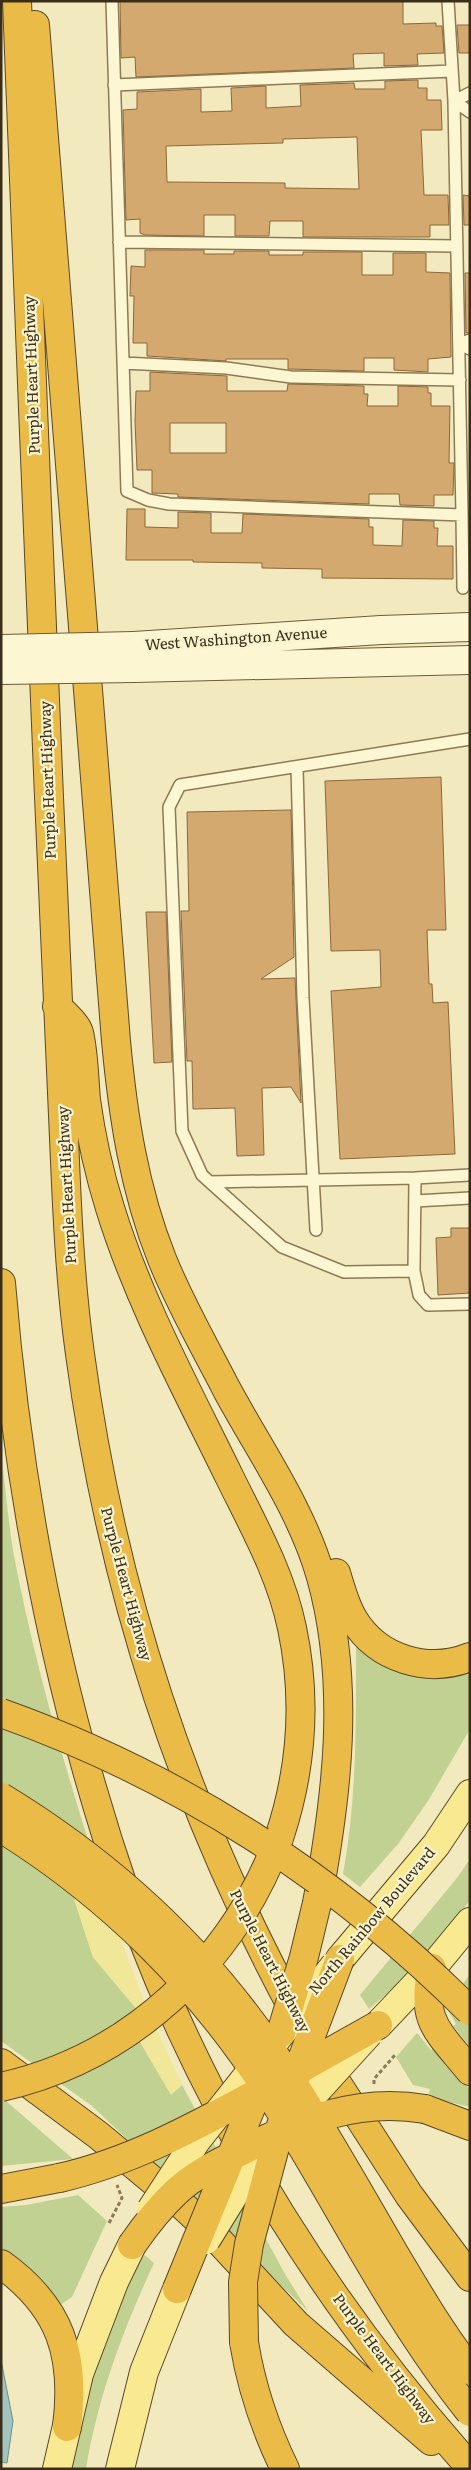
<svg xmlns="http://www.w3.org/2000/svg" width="471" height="2470" font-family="Literata,serif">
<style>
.green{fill:#c0d191}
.sand{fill:#f1e798}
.water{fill:#a2c3be;stroke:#68928e}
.building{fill:#d4a970;stroke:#8d6738;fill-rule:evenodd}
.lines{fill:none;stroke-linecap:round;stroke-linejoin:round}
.service-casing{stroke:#8c7a55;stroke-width:14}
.secondary-casing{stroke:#6d5b38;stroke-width:30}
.primary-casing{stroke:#59472a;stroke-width:30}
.motorway-casing{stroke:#59472a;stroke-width:30}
.path{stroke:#8c7a55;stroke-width:3;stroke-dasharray:4 2.5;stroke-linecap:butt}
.service{stroke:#fcf6d2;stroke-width:11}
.secondary{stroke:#fcf6d2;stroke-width:28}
.primary{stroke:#f9e991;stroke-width:28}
.motorway{stroke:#eabb46;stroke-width:28}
.secondary-bridge-casing{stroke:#6d5b38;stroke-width:30;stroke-linecap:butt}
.primary-bridge-casing{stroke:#59472a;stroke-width:30;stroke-linecap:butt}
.motorway-bridge-casing{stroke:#59472a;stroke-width:30;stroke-linecap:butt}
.secondary-bridge{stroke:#fcf6d2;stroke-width:28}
.primary-bridge{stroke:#f9e991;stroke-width:28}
.motorway-bridge{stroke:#eabb46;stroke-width:28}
.labels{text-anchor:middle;stroke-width:4.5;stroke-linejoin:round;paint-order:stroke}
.street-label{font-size:15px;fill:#3a2e1b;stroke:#f9f3ce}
</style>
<rect width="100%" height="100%" fill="#f2eabe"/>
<!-- green -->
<path class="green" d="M1,1454c5,34 7,69 13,102 25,129 63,254 105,378l-45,-35 19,58 47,56v29l31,52 11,-9 103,189 23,37 -216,-205 -91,-65z
M356,1646c34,27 72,39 114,25v58l-42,72 -30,43 -38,43 -17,-13c14,-75 13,-152 13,-228z
M470,1859v41l-28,39 -51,51 -22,19 -9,-14 97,-117z
M470,1974v73l-17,-21 3,-2 -10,-17z
M417,2033l14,17 4,-2 35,42v17l-42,-10 2,-8 -17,-4 -17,-28z
M1,2097l5,4 67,58 -72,7z
M78,2195l29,26 -35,76 -12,8 -28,-35 -31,-22v-41l25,-2z
M142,2253l12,10c-31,67 -56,133 -68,206h-16c14,-76 39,-147 72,-216z"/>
<!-- sand -->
<path class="sand" d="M74,1898l45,36 27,72 36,79 -11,10 -31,-53v-29l-47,-56z"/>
<!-- water -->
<path class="water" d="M1,2360l12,61 -6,42 -6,-1z"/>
<!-- building -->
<path class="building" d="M120,1h283v23l33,-1v3h6l2,27 -27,1 1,11 -34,1v-13l-31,1 1,14 -218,9 -1,-20 -14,1z
M457,25h13v28h-11z
M418,80v8h9v12h14l1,30h-21l3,65h24l1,30h-19v12h-127v-16h-33l-1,15h-34v-21h-31v21l-59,-1 -5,-2v-14l-14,1 -3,-110 14,-1v-17l64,-3v23l31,-1 -1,-23 35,-2v22l35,-2 -1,-21 54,-2 1,6h30v-8zM357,137l2,52 -74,-1v-5l-118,-1 -1,-36 117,-3v-4z
M463,195l7,1v29h-6z
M145,250h59v4h30v-3h35v4h34v-3h59v23h31v-22h33v19l24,1 1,84 -23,2v13l-34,-2v-12h-30v13l-76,-2v-10h-62v2l-79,-5v-13h-14l1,-47h-4l1,-30 14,1z
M465,273h5v60h-4z
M150,372l77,4v15h60l1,-7 76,2v8h4l-1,12h31v-20l30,1v6h3v13h19l-1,57h5l-1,32h-19v11l-34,-1 -1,-11h-30v10l-191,-7v-3l-26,-1v-23h-15l-2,-49 1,-30h14zM170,423h56v30h-56z
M127,509h18v18l33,1v-16l33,1v20h31l1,-19 126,5v8h4v18l29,1 1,-26 31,1v7h4l-1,18h16v33l-131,-1v-9l-60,-1v-5l-69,-1v-2h-67z
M441,777l5,153h-19l2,54h3l1,19 15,-1 7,152 -115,5 -9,-168 50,-4 -1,-37 -49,1 -6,-170z
M291,810l3,147 -33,22 34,-1 6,125 -10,-16 -29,1 2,67 -27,1 -2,-48 -42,1 -1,-48h-5l-6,-150h8l-2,-99z
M146,912h20l6,150 -18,1z
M451,1228h19v65l-32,2 -2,-57 15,-1z"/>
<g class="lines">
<defs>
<path id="service" d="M112,1l15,490 21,9 21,4 293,11 -8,-414 -6,-100
M114,85l338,-14
M470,93l-16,8 16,11
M119,242l338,4
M470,340l-11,4 11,5
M123,363l103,5 65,9 169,3
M462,515l1,73
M470,739l-290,46 -11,22 13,324 20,44 80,72 62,25 70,-1 1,-93 55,-3
M297,767l6,231 13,232
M210,1182l205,-4
M415,1201l55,-3
M414,1271l5,24 9,10 42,-1"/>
<path id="secondary" d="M134,646l247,-16 89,-3
M134,668l336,-8"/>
<path id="primary" d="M340,1959l96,-114 34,-51
M378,2025l54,-57 38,-46
M57,2469l22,-95 35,-92 18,-37
M120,2469l24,-97 33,-83"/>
<path id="motorway" d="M17,1c10,265 21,531 32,796 4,113 10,227 15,341 3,72 6,144 16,216 32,237 103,454 218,664
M35,25l81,1016c7,75 18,148 46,218 18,45 43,88 65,131 33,61 75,120 94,187 30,108 16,219 -4,326
M57,1006c6,7 20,18 22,27 5,21 5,45 7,67 5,36 13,73 24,108 29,94 76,180 119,268 24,49 52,98 63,152 15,71 10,141 -13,210
M1,1283c17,208 57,415 125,612
M336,1573c5,16 9,33 18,47 24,39 74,54 116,37
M141,1935c75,195 190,376 329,532
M432,1968c-12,54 6,63 38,103
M319,2055l90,140 61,82
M1,2063l97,72 83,69 28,26 87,94 135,117
M425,2109l45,17
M1,2189l58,-11
M1,2264c60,43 75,91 66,163
M244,2342c7,44 21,86 41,127"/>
</defs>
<!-- service casing -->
<use href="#service" class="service-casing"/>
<!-- secondary casing -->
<use href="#secondary" class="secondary-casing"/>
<!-- primary casing -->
<use href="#primary" class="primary-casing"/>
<!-- motorway casing -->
<use href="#motorway" class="motorway-casing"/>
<!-- path -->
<path class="path" d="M374,2084v-5l21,-24
M109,2223l13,-25 -5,-13"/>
<!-- service -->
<use href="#service" class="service"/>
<!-- secondary -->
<use href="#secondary" class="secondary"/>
<!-- primary -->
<use href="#primary" class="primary"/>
<!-- motorway -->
<use href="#motorway" class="motorway"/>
<defs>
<path id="secondary-bridge" d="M1,649l133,-3
M1,670l133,-2"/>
<path id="primary-bridge" d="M151,2210l45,-69 139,-176
M206,2240l34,-55 39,-53 90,-99"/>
<path id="motorway-bridge" d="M1,1713c177,63 336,165 469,298
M1,1797c115,70 214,163 286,277 38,58 72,119 107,179 24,40 47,80 76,117
M1,1828c108,67 200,158 268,265 68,106 122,221 201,319
M281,2033l23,-76 13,-54
M298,2070l80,-45
M1,2087c130,-29 232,-126 278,-249
M59,2178c71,-16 135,-51 198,-85
M132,2245c13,-19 27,-37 44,-53 18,-17 42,-29 64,-40 59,-31 118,-55 185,-43
M177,2289l80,-196
M244,2342l-1,-60 6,-38 30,-112 19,-62 42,-111"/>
</defs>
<!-- secondary-bridge casing -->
<use href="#secondary-bridge" class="secondary-bridge-casing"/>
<!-- primary-bridge casing -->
<use href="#primary-bridge" class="primary-bridge-casing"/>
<!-- motorway-bridge casing -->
<use href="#motorway-bridge" class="motorway-bridge-casing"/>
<!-- secondary-bridge -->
<use href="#secondary-bridge" class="secondary-bridge"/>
<!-- primary-bridge -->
<use href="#primary-bridge" class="primary-bridge"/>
<!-- motorway-bridge -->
<use href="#motorway-bridge" class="motorway-bridge"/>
</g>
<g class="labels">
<!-- street labels -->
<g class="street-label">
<text transform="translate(32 375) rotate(-92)" y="5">Purple Heart Highway</text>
<text transform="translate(236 639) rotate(-4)" y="5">West Washington Avenue</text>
<text transform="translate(48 780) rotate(-92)" y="5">Purple Heart Highway</text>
<text transform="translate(67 1185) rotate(-93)" y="5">Purple Heart Highway</text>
<text transform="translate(126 1584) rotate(75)" y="5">Purple Heart Highway</text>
<text transform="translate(372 1921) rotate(-50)" y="5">North Rainbow Boulevard</text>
<text transform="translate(270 1961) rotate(63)" y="5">Purple Heart Highway</text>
<text transform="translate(384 2359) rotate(53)" y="5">Purple Heart Highway</text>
</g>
</g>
<!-- border -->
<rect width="471" height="2470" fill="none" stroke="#3a2e1b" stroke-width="5"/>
</svg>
